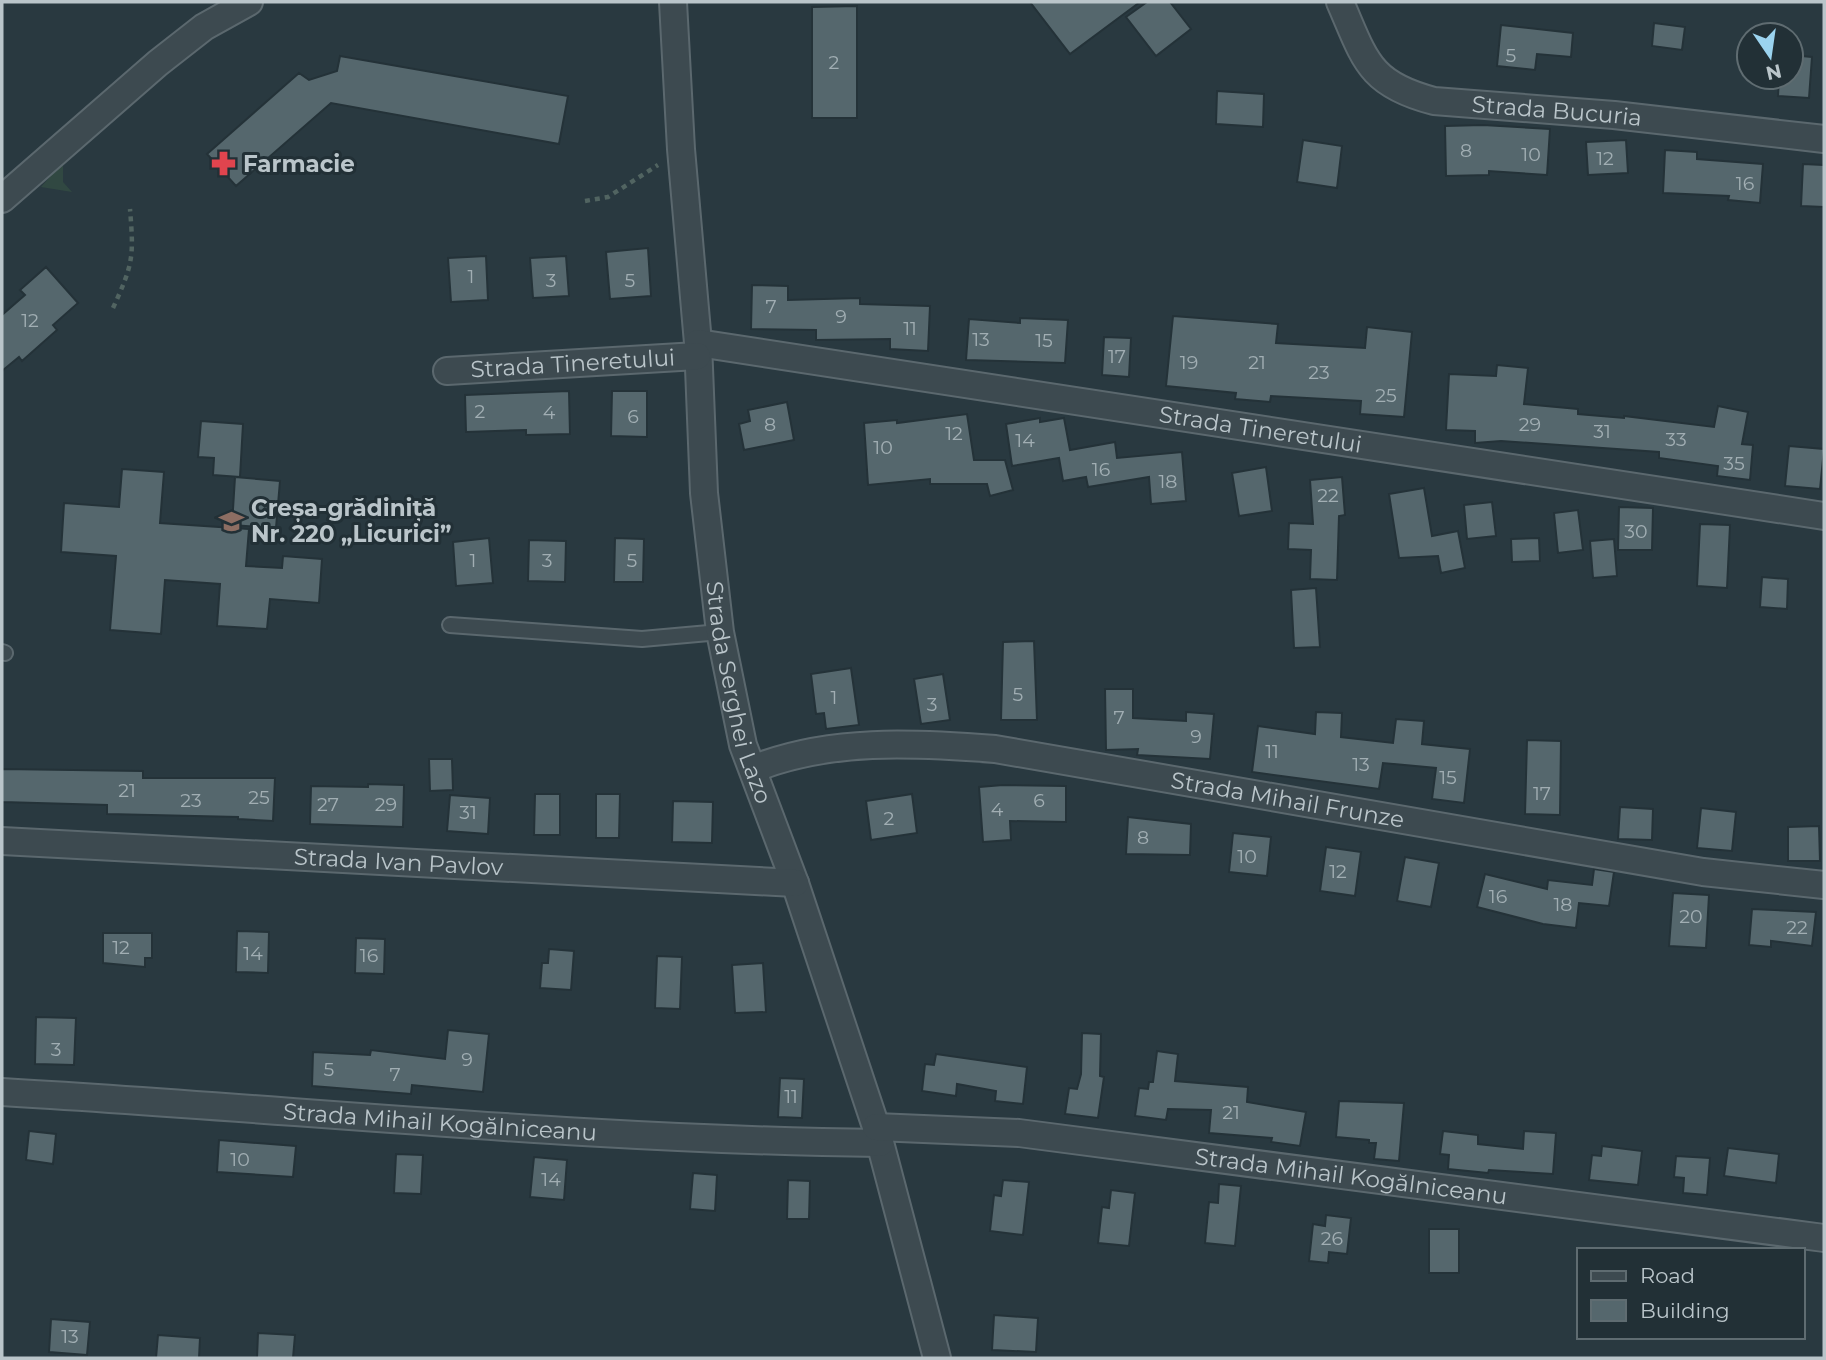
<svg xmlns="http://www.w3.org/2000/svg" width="1826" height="1360" font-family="Montserrat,sans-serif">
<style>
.green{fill:#314842}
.building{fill:#55676d;stroke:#243238;stroke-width:2}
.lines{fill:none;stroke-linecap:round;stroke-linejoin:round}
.lane-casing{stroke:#5b686e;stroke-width:18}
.street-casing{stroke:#5b686e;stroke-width:30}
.path{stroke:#516461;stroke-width:4.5;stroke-dasharray:5 5;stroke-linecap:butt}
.lane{stroke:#3d4a50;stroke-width:14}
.street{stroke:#3d4a50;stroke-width:26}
.labels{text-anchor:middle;stroke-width:6;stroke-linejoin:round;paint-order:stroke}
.number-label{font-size:19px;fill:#a1aeb3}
.street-label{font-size:23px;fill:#bac5ca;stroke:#223036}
.poi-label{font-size:23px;font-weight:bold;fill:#bac5ca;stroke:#223036;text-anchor:start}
</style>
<rect width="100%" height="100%" fill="#293940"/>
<!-- green -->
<path class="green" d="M63,162v20l9,10 -31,-5z"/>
<!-- building -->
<path class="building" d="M1030,2h110l-70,52z
M1147,2h23l21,27 -35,27 -30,-39z
M857,6v112h-45v-111z
M1654,23l31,4 -3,23 -30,-4z
M1501,25l72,8 -2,24 -34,-3 -2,16 -38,-4z
M1791,55l21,2 -3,41 -31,-2 1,-19h12z
M340,56l228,40 -9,48 -228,-41 -95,83 -29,-32 92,-81 10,7 28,-9z
M1217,91l47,3 -1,33 -47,-3z
M1483,125l67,4 -3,46 -58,-4v4l-43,1 -1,-50z
M1303,140l39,6 -5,42 -40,-6z
M1626,140l2,33 -40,2 -2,-33z
M1665,150l32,2v7l66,5 -3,39 -32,-3 1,-4 -66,-3z
M1803,164l21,1v42l-23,-1z
M648,248l3,48 -41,3 -4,-47z
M486,256l2,44 -37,2 -3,-44z
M566,256l3,40 -36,2 -3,-40z
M46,267l32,36 -25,22 4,5 -35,31 -3,-4 -17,14v-56l23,-20 -5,-5z
M752,285l36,1v14l72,-2v6l70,2 -2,45 -38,-2v-10l-74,1v-10l-65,-1z
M1173,316l105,8 -2,19 89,5 2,-21 45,5 -8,85 -44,-3 1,-13 -90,-5 -1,6 -35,-3 1,-6 -70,-7z
M1020,318l48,2 -3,43 -99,-3 3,-41 51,4z
M1104,337l27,1 -2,39 -27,-2z
M1497,365l31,3 -4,36 54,5v5l46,4v-2l90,11 4,-21 30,6 -6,32 11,1 -3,35 -33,-4 1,-10 -59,-8v-6l-158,-11 -26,2v-12l-29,-1 3,-56 47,2z
M569,391l1,43 -44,1v-5l-60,2 -1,-37z
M612,391h35v46l-36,-1z
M787,402l7,38 -50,10 -5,-26 11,-3 -2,-11z
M967,414l7,46h31l8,30 -23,6 -3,-12h-57v-5l-62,6 -4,-62 33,-3v3z
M1040,418v4l24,-4 6,32 45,-8 2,16 65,-6 4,49 -35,3 -2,-27 -61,10 -2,-10 -23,4 -4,-23 -47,8 -6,-42z
M201,421l42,3 -3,53 -27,-2 1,-17 -16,-1z
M1789,446l35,3 -4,40 -35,-3z
M1266,467l6,44 -33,5 -7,-43z
M122,469l42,3 -4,51 89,6 -3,37 36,2 1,-12 39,3 -3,44 -49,-4 -3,30 -50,-3 3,-42 -55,-4 -4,54 -51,-4 6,-74 -55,-4 3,-49 55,4z
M235,477l45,4 -4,47 -44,-3z
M1342,477l3,38 -6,1 -2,64 -27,-1 1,-29 -23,-1 1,-26 24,1 -3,-44z
M1424,488l8,48 26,-5 7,37 -24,5 -3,-17 -39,2 -10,-64z
M1492,502l4,34 -29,3 -3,-34z
M1619,507l34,1 -1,42h-34z
M1578,510l5,40 -25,3 -4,-40z
M1700,524l30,1 -3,63 -30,-2z
M489,538l4,45 -37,3 -3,-44z
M615,538l29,1 -1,43h-29z
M1539,538l1,23 -28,1 -1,-23z
M1614,539l3,37 -24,2 -3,-37z
M529,540l37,1 -1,41 -37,-1z
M1762,577l26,2 -1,30 -27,-2z
M1316,588l4,59 -26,1 -3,-58z
M1034,641l3,79h-36l2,-78z
M851,668l8,57 -33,4 -2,-16 -8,1 -5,-40z
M943,674l7,46 -29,4 -7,-45z
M1105,689h28v29l53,3v-9l28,2 -4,45 -73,-4 1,-6 -32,1z
M1316,712l26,1 -1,24 52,6 3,-24 28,2 -2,23 48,5 -6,54 -32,-4 4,-31 -53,-5 -4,26 -127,-17 6,-46 57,8z
M1527,740l34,1 -1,74 -35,-1z
M429,759h23l1,31 -23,1z
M2,769l141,2v7h132l-2,43 -35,-2v-2l-131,-3v-9l-105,-3z
M368,784l36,1 -1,42 -93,-3 1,-38 57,1z
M1003,785l63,1v36l-56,-1 1,19 -28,2 -4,-55z
M535,794h25v41h-26z
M596,794h24l-1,44h-23z
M912,794l5,39 -46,7 -5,-39z
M450,795l40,3 -2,36 -41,-3z
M673,801l40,1 -1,41 -40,-1z
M1620,807l33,2 -1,31 -34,-1z
M1701,808l35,4 -4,39 -35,-3z
M1128,817l63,7 -1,31 -64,-1z
M1819,826l1,35h-32v-34z
M1233,833l38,4 -4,39 -38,-4z
M1326,847l35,5 -6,44 -35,-5z
M1405,857l34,6 -8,44 -34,-6z
M1594,869l20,3 -5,34 -30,-3 -3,25 -33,-4 -66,-17 8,-33 62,15 1,-9 44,5z
M1673,893l36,2 -3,53 -37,-2z
M1752,909l64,3 -4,34 -41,-5v6l-22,-2z
M237,931l32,1 -1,41 -32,-1z
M103,933h49v25h-7v9l-42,-4z
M356,938l29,1 -1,35 -29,-1z
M549,949l25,2 -3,39 -31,-2 2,-25h6z
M657,956l25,1 -2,52 -25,-1z
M763,963l3,49 -31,1 -3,-48z
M36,1017l40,1 -2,47 -39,-1z
M448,1030l41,4 -6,58 -71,-7 -1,9 -99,-8 1,-34 57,3 1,-5 74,9z
M1082,1033l19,1 -1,42 4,1 -6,41 -33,-4 4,-26 8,1 4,-15z
M1157,1051l21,3 -3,27 73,6 -1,15 59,10 -6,34 -29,-4 1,-4 -63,-5 2,-23 -43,-1 -2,11 -31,-4 4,-28 9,1 1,-7h4z
M936,1054l91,13 -4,37 -28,-3 1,-10 -39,-7 -1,12 -34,-5 3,-27 9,1z
M780,1078l24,1 -2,39 -24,-1z
M1339,1101l65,2 -5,58 -25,-2 2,-16h-7v-3l-33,-3z
M29,1131l27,3 -3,30 -27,-4z
M1443,1131l35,4v9l45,5 1,-18 32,2 -3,41 -64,-4 -1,3 -40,-4 1,-14 -9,-1z
M219,1140l77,6 -3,31 -76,-5z
M1602,1146l40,5 -4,34 -49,-5 3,-25 9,1z
M1728,1148l51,6 -3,29 -52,-7z
M396,1154l27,1 -2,39 -27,-1z
M1676,1156l34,2 -3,37 -24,-2 1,-15 -10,-1z
M534,1157l33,3 -3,40 -34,-3z
M693,1173l24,2 -2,36 -25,-2z
M788,1180l22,1 -1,38h-22z
M1003,1180l26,2 -6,53 -33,-4 4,-36 7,1z
M1219,1184l22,2 -6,60 -30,-3 4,-41 9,1z
M1111,1190l24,3 -6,53 -31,-3 4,-36 7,1z
M1326,1215l25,3 -4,36 -18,-2 -1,11 -19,-2 4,-37 12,2z
M1429,1229h30v44h-30z
M994,1315l44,3 -2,34 -44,-2z
M51,1319l39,3 -3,33 -38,-3z
M258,1333l37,2 -2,23h-36z
M158,1335l42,3 -1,20h-43z"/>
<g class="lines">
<defs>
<path id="lane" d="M450,625l192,14 78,-7
M2,652l3,1"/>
<g id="street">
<path id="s1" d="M673,2l8,147 17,194 6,150 16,139 23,113 52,138 81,244 61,231"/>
<path id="s2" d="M1340,2c25,57 28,82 94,99l180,14 210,24"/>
<path d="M2,199l156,-136 46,-36 45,-25"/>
<path id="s3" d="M698,343l1126,173"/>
<path id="s4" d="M447,371l250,-15"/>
<path id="s5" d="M753,769c75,-31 162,-26 242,-20l708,123 121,13"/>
<path id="s6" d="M2,841l793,42"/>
<path id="s7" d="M2,1092c293,17 585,48 878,51"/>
<path id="s8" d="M876,1127l143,6 805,105"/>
</g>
</defs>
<!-- lane casing -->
<use href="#lane" class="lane-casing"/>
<!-- street casing -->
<use href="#street" class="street-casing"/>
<!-- path -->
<path class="path" d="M585,201l23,-4 50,-32
M113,308c20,-44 21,-50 17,-99"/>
<!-- lane -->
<use href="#lane" class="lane"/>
<!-- street -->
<use href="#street" class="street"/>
</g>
<!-- icons -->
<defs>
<symbol id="pharmacy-bare" viewBox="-9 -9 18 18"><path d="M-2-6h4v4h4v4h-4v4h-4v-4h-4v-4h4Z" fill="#e0444e" stroke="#223036" stroke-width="2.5" paint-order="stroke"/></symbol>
<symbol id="school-bare" viewBox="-9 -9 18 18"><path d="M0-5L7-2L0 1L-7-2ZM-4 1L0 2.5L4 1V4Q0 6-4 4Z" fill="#8d6e63" stroke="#223036" stroke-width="2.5" paint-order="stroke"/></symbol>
</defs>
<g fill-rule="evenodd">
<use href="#pharmacy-bare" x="206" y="146" width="35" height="35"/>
<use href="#school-bare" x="214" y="504" width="35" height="35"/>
</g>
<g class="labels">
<!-- number labels -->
<g class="number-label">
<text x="1511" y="62">5</text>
<text x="834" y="69">2</text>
<text x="1466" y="157">8</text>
<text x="1531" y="161">10</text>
<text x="1605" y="165">12</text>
<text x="1745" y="190">16</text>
<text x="471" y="283">1</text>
<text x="551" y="287">3</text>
<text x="630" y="287">5</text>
<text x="771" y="313">7</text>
<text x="841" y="323">9</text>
<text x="30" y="327">12</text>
<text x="910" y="335">11</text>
<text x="981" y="346">13</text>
<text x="1044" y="347">15</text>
<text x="1117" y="363">17</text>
<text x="1189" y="369">19</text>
<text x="1257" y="369">21</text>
<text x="1319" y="379">23</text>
<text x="1386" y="402">25</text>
<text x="480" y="418">2</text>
<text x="549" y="419">4</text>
<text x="633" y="423">6</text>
<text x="770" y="431">8</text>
<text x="1530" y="431">29</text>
<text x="1602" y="438">31</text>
<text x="954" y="440">12</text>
<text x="1676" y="446">33</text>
<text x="1025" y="447">14</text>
<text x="883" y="454">10</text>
<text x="1734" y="470">35</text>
<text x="1101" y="476">16</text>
<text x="1168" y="488">18</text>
<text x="1328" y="502">22</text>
<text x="1636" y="538">30</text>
<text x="473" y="567">1</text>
<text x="547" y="567">3</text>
<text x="632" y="567">5</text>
<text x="1018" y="701">5</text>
<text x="834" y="704">1</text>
<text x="932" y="711">3</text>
<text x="1119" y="724">7</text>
<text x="1196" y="743">9</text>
<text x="1272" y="758">11</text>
<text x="1361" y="771">13</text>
<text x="1448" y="784">15</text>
<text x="127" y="797">21</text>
<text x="1542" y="800">17</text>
<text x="259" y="804">25</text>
<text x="191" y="807">23</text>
<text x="1039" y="807">6</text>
<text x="328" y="811">27</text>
<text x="386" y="811">29</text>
<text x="997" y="816">4</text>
<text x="468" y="819">31</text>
<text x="889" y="825">2</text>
<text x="1143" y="844">8</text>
<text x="1247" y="863">10</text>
<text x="1338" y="878">12</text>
<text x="1498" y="903">16</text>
<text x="1563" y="911">18</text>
<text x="1691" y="923">20</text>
<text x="1797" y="934">22</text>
<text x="121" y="954">12</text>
<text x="253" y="960">14</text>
<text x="369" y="962">16</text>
<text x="56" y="1056">3</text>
<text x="467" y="1066">9</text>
<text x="329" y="1076">5</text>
<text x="395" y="1081">7</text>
<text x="791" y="1103">11</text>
<text x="1231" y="1119">21</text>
<text x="240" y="1166">10</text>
<text x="551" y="1186">14</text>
<text x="1332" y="1245">26</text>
<text x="70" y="1343">13</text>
</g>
<!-- street labels -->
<g class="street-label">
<text dy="8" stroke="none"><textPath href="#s2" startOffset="268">Strada Bucuria</textPath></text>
<text dy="8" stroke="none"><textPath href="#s4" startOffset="126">Strada Tineretului</textPath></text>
<text dy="8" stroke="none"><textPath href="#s3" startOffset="569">Strada Tineretului</textPath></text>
<text dy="8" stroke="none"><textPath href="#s1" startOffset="695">Strada Serghei Lazo</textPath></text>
<text dy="8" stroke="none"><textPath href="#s5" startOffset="542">Strada Mihail Frunze</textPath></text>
<text dy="8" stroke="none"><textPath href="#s6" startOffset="397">Strada Ivan Pavlov</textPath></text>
<text dy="8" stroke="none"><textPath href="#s7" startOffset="439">Strada Mihail Kogălniceanu</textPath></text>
<text dy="8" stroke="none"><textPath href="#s8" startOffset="478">Strada Mihail Kogălniceanu</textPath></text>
</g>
<!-- poi labels -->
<g class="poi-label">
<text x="243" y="172">Farmacie</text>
<text x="251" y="516">Creșa-grădiniță<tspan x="251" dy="26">Nr. 220 „Licurici”</tspan></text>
</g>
</g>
<!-- border -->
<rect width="1826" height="1360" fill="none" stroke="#bac5ca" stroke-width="7"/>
<!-- legend -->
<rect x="1577" y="1248" width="228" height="91" fill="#223036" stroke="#5f6c71" stroke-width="2"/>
<rect x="1591" y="1271" width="35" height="10" fill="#3d4a50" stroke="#5f6c71" stroke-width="2"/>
<text x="1640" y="1283" font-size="21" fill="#bac5ca">Road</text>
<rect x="1591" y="1300" width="35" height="21" fill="#55676d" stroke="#5f6c71" stroke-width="2"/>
<text x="1640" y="1318" font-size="21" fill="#bac5ca">Building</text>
<!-- north arrow -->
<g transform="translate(1770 56) rotate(167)"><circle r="33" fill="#223036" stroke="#5f6c71" stroke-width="2"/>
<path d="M0-5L12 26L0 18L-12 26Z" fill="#9bd3ef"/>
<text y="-10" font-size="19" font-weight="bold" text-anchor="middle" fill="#bac5ca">N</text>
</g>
</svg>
